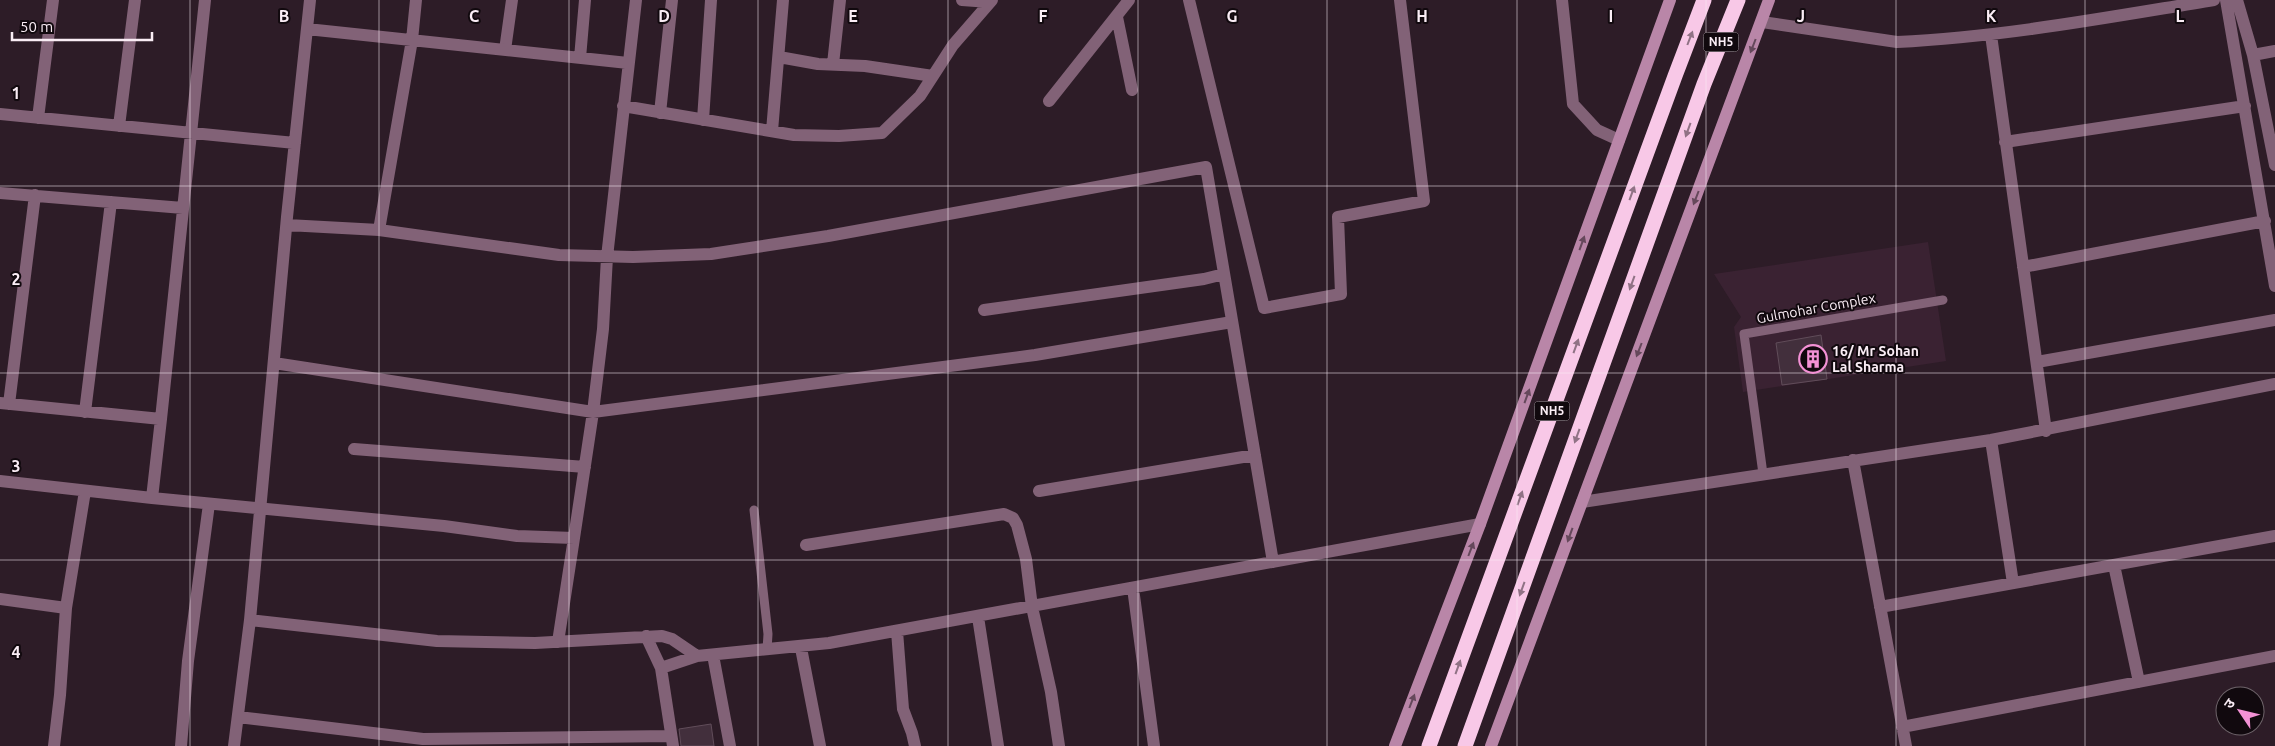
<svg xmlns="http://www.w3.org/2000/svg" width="2275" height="746" font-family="Ubuntu,'Noto Sans Devanagari',sans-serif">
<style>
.built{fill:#3a2232}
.building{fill:#422f3c;stroke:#614d5a}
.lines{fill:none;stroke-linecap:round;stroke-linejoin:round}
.lane{stroke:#826277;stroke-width:9}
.street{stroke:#826277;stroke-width:12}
.secondary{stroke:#b986a8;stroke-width:12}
.highway{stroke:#f8c8e7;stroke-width:15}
.oneway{fill:#907285}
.oneway2{fill:#65485b}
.grid{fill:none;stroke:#faedf5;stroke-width:1;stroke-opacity:0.55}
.labels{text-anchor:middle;stroke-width:4;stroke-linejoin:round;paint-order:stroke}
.shield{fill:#11090e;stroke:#b4a9b0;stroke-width:1}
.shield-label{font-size:12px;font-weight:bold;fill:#faedf5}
.street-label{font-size:14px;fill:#faedf5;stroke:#11090e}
.poi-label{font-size:14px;font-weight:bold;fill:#faedf5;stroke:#11090e;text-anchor:start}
.grid-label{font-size:16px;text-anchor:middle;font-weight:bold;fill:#faedf5;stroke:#11090e;stroke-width:4;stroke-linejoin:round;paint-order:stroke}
</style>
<rect width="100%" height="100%" fill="#2d1c27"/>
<!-- built -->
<path class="built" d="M1928,242l18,119 -203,31 -9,-65 7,-10 -27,-43z"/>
<!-- building -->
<path class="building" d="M1821,335l6,44 -45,6 -6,-42z
M711,724l3,22h-33l-2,-17z"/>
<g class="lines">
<!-- lane -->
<path class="lane" d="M1763,474l-19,-140 199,-34
M754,510l14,124 -1,16"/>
<!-- street -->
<path class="street" d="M310,0l-23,217 -37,403 187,21 98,2 127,-7 10,3 25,17
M962,0l28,2
M1189,0l75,308 77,-14 -3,-77 86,-16 -24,-201
M1562,0l11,104 24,26 22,10
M2226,0l49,286
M2237,0l16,55
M1117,17l15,73
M1762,22l135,20c106,-5 212,-25 317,-42
M307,29l321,34
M1991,35l55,396
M505,50l7,-50
M2275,51l-22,4 22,110
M779,57l39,7 47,2 68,10
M580,58l5,-58
M833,64l7,-64
M1049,101l80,-101
M623,106l171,29 45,1 43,-3 38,-37 33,-51 39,-45
M660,113l12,-113
M0,114l295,29
M38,118l15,-118
M703,120l8,-120
M119,126l16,-126
M772,131l11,-131
M2005,142l240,-36
M0,193l183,15
M287,225l92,5 180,25 74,2 78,-3 117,-18 378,-69 67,395
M379,230l33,-190 4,-40
M2023,267l242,-46
M984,310l220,-31 20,-5
M2037,362l238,-42
M274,363l319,49 442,-57 197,-33
M0,403l161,16 -9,79 292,28 73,10 57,2 19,-126 10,-83 4,-72 29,-257
M9,404l26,-209
M85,412l26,-210
M161,419l44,-419
M1991,440l22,143
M354,449l231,18
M1853,460l53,286
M0,481l152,17
M1039,491l216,-36
M1582,502l409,-62 284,-56
M806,545l198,-31 9,4 4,7 9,34 6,48 19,85 8,54
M2114,565l25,117
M1133,588l21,158
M0,599l66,9
M1880,607l395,-71
M978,617l20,129
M897,631l6,78 9,24 3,13
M646,636l15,32
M558,642l16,-104
M801,648l19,98
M713,655l17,91
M238,717l185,22 248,-3
M1902,727l373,-71
M54,746l6,-51 6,-87 19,-117
M181,746l7,-85 21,-157
M234,746l16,-126
M673,746l-12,-78 36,-12 132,-13 651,-119"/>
<!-- secondary -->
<path class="secondary" d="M1395,746l85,-222 190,-524
M1491,746l278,-746"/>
<!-- highway -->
<path class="highway" d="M1429,746l246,-670 29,-76
M1465,746l239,-662 34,-84"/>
</g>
<!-- one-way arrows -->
<defs><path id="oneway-solid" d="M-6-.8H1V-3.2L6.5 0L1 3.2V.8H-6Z" transform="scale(1.25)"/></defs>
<g class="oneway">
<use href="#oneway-solid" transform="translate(1690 38) rotate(-69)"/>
<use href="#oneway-solid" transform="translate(1688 130) rotate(110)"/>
<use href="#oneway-solid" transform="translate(1632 193) rotate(-70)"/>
<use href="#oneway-solid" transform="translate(1632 283) rotate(110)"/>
<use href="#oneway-solid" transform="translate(1576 346) rotate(-70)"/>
<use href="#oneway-solid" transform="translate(1577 436) rotate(110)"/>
<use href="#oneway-solid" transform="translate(1520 498) rotate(-70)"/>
<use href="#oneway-solid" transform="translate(1522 589) rotate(110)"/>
<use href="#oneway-solid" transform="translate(1458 667) rotate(-70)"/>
</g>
<g class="oneway2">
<use href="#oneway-solid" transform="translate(1753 46) rotate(111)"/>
<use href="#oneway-solid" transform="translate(1696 198) rotate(111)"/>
<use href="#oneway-solid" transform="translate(1582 243) rotate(-70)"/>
<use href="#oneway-solid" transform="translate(1639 350) rotate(111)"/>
<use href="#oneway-solid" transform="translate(1527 396) rotate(-70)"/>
<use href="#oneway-solid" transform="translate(1570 535) rotate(110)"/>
<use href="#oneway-solid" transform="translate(1471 549) rotate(-69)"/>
<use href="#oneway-solid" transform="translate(1412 701) rotate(-69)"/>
</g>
<!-- grid -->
<path class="grid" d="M190,0v746M379,0v746M569,0v746M758,0v746M948,0v746M1138,0v746M1327,0v746M1517,0v746M1706,0v746M1896,0v746M2085,0v746M0,186h2275M0,373h2275M0,560h2275"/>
<!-- icons -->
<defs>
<symbol id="building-ring" viewBox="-11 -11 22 22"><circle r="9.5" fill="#11090e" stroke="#f391d5" stroke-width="1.5"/><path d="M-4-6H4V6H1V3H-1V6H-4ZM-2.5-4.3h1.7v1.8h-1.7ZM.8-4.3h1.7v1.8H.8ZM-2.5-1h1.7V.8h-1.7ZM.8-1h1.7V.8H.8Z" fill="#f391d5"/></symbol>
</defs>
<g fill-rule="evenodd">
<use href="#building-ring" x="1797" y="343" width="32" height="32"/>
</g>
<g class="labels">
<!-- shield labels -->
<g class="shield">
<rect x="1703.5" y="32.5" width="35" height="19" rx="4"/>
<rect x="1534.5" y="401.5" width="35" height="19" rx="4"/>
</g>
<g class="shield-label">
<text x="1721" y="46">NH5</text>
<text x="1552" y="415">NH5</text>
</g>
<!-- street labels -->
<g class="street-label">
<text transform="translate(1816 308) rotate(-10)" y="5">Gulmohar Complex</text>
</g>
<!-- poi labels -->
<g class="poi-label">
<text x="1832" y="356">16/ Mr Sohan<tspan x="1832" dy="16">Lal Sharma</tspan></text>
</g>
</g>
<g class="grid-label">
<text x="284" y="22">B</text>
<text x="474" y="22">C</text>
<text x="664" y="22">D</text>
<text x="853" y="22">E</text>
<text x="1043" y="22">F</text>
<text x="1232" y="22">G</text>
<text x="1422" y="22">H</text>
<text x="1611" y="22">I</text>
<text x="1801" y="22">J</text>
<text x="1991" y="22">K</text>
<text x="2180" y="22">L</text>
<text x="16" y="99">1</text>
<text x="16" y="285">2</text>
<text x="16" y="472">3</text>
<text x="16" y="658">4</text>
</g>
<!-- north arrow -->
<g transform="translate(2240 711) rotate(305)"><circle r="24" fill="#11090e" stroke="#6e646a"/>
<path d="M0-4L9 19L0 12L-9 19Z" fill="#f391d5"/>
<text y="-8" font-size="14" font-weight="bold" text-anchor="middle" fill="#faedf5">उ</text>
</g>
<!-- scale -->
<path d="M12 32v8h140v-8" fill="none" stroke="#faedf5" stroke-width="2.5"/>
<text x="20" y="32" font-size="15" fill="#faedf5" stroke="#11090e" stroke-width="4" paint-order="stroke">50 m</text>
</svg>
